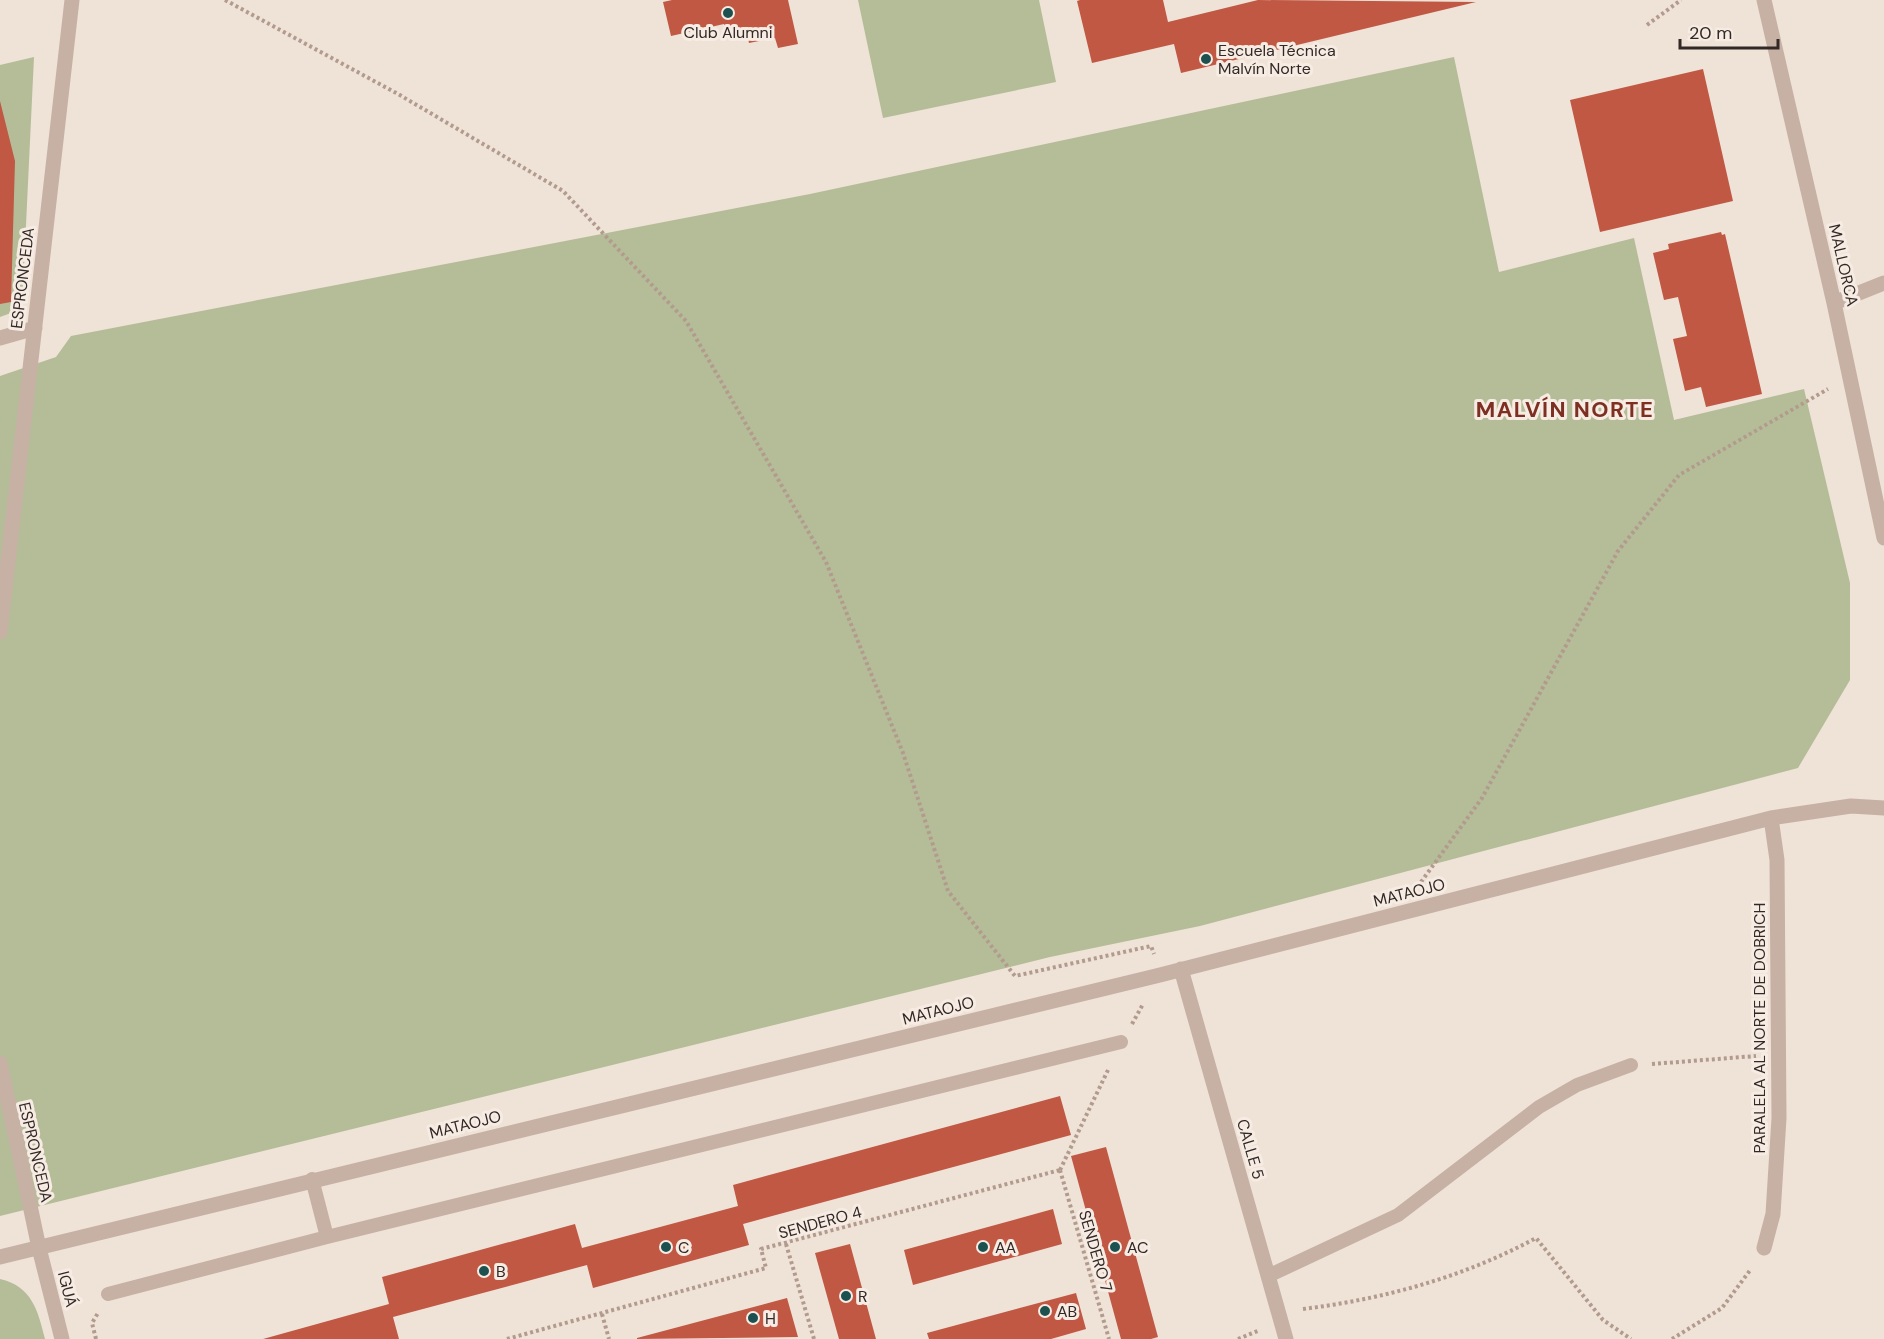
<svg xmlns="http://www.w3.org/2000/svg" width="1884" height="1339" font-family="'DM Sans',sans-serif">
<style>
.green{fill:#b4bd98}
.building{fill:#c05844}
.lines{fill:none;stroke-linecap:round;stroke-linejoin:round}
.path{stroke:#b29b8e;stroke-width:4;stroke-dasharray:3 3;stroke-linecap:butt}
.service{stroke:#c6b1a4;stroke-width:14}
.minor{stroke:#c6b1a4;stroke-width:15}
.poi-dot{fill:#1d5150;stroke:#f7ece3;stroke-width:2}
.labels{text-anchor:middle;stroke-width:6;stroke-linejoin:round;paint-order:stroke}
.poi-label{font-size:16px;fill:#322825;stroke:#f7ece3;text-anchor:start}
.street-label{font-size:16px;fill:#322825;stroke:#f7ece3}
.district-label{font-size:22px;font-weight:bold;letter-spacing:1.5px;fill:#7d3022;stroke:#f7ece3}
</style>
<rect width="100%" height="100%" fill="#efe2d7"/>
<!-- green -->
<path class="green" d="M858,0h181l17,82 -173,36z
M34,57l-12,252 -22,8v-252z
M1454,57l45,215 135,-34 40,182 130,-31 46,194v97l-52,88 -598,158 -150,31 -1050,259v-840l56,-19 15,-21 739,-142z
M0,1279c32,7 38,32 45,60h-45z"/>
<!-- building -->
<path class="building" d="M672,0h116l10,44 -20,4 -3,-10 -26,5 -2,-9 -19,4 -4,-14 -53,12 -8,-34z
M1080,0h83l5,22 90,-22 218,2 -295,71 -7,-29 -82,19 -15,-62z
M1703,69l30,132 -133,31 -30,-132z
M0,101l15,60 -4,141 -11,2z
M1721,232l1,3 3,-1 37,160 -56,13 -5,-20 -16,4 -12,-52 14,-3 -9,-39 -14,3 -11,-47 16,-4 -1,-5z
M1060,1096l11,39 -328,89 6,21 -156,43 -6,-23 -194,52 6,22h-136l126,-35 -7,-27 193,-53 7,24 156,-42 -5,-21z
M1106,1147l52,190 -7,2h-30l-50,-183z
M1053,1209l9,35 -149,41 -9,-35z
M850,1244l26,95h-37l-24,-86z
M1076,1293l10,36 -35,10h-122l-2,-6z
M787,1298l11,39 -161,2v-1z"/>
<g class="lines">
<!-- path -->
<path class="path" d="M225,0l173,94 165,97 123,130 140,241 77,191 45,138 67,85 136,-30 3,8
M1647,25l34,-25
M1421,882l61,-84 136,-247 61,-76 149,-86
M1132,1024l11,-20
M1652,1064l104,-8
M1060,1170l48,-100
M1060,1170l49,169
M786,1244l28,95
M1303,1309c81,-10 161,-32 233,-71l67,82 28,19
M602,1314l7,25
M96,1339l-4,-16 6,-10
M507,1339l259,-71 -5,-19 299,-79
M1238,1339l22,-9
M1672,1339l50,-31 29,-39"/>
<!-- service -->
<path class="service" d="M312,1179l15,58
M1268,1276l130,-61 141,-108 38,-22 54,-20
M108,1294l219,-57 794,-195"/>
<!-- minor -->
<path class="minor" d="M1764,0l70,303 50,235
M1834,303l50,-20
M0,338l35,-10
M0,632l72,-632
M1181,969l105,370
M0,1063l39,185 23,91
M1764,1248l9,-34 6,-96 -2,-258 -6,-42
M0,1257l1160,-282 611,-157 80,-12 33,2"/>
</g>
<!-- markers -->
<g class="poi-dot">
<circle cx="728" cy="13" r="6"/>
<circle cx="1206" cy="59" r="6"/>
<circle cx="666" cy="1247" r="6"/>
<circle cx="983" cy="1247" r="6"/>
<circle cx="1115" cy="1247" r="6"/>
<circle cx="484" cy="1271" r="6"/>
<circle cx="846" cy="1296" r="6"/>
<circle cx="1045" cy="1311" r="6"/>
<circle cx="753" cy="1318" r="6"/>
</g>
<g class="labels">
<!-- poi labels -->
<g class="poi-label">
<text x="728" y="38" text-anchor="middle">Club Alumni</text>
<text x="1218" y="56">Escuela Técnica<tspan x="1218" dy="18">Malvín Norte</tspan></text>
<text x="678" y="1253">C</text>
<text x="995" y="1253">AA</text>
<text x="1127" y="1253">AC</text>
<text x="496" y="1277">B</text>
<text x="858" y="1302">R</text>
<text x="1057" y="1317">AB</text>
<text x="765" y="1324">H</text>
</g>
<!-- street labels -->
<g class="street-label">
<text transform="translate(1844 265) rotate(77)" y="6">MALLORCA</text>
<text transform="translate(22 278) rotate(-83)" y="6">ESPRONCEDA</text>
<text transform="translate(1409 892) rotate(-14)" y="6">MATAOJO</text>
<text transform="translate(938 1010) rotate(-14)" y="6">MATAOJO</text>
<text transform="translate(1759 1028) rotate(-90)" y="6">PARALELA AL NORTE DE DOBRICH</text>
<text transform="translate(465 1124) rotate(-14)" y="6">MATAOJO</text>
<text transform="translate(1251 1149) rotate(74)" y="6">CALLE 5</text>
<text transform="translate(36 1152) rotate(77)" y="6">ESPRONCEDA</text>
<text transform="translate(820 1222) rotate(-15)" y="6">SENDERO 4</text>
<text transform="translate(1096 1251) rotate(74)" y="6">SENDERO 7</text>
<text transform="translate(68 1289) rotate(76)" y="6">IGUÁ</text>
</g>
<!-- district labels -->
<g class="district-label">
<text x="1565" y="417">MALVÍN NORTE</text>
</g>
</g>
<!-- scale -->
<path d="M1680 39v9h98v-9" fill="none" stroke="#322825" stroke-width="3"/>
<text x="1689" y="39" font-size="18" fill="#322825" stroke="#f7ece3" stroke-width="4.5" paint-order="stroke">20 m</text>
</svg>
